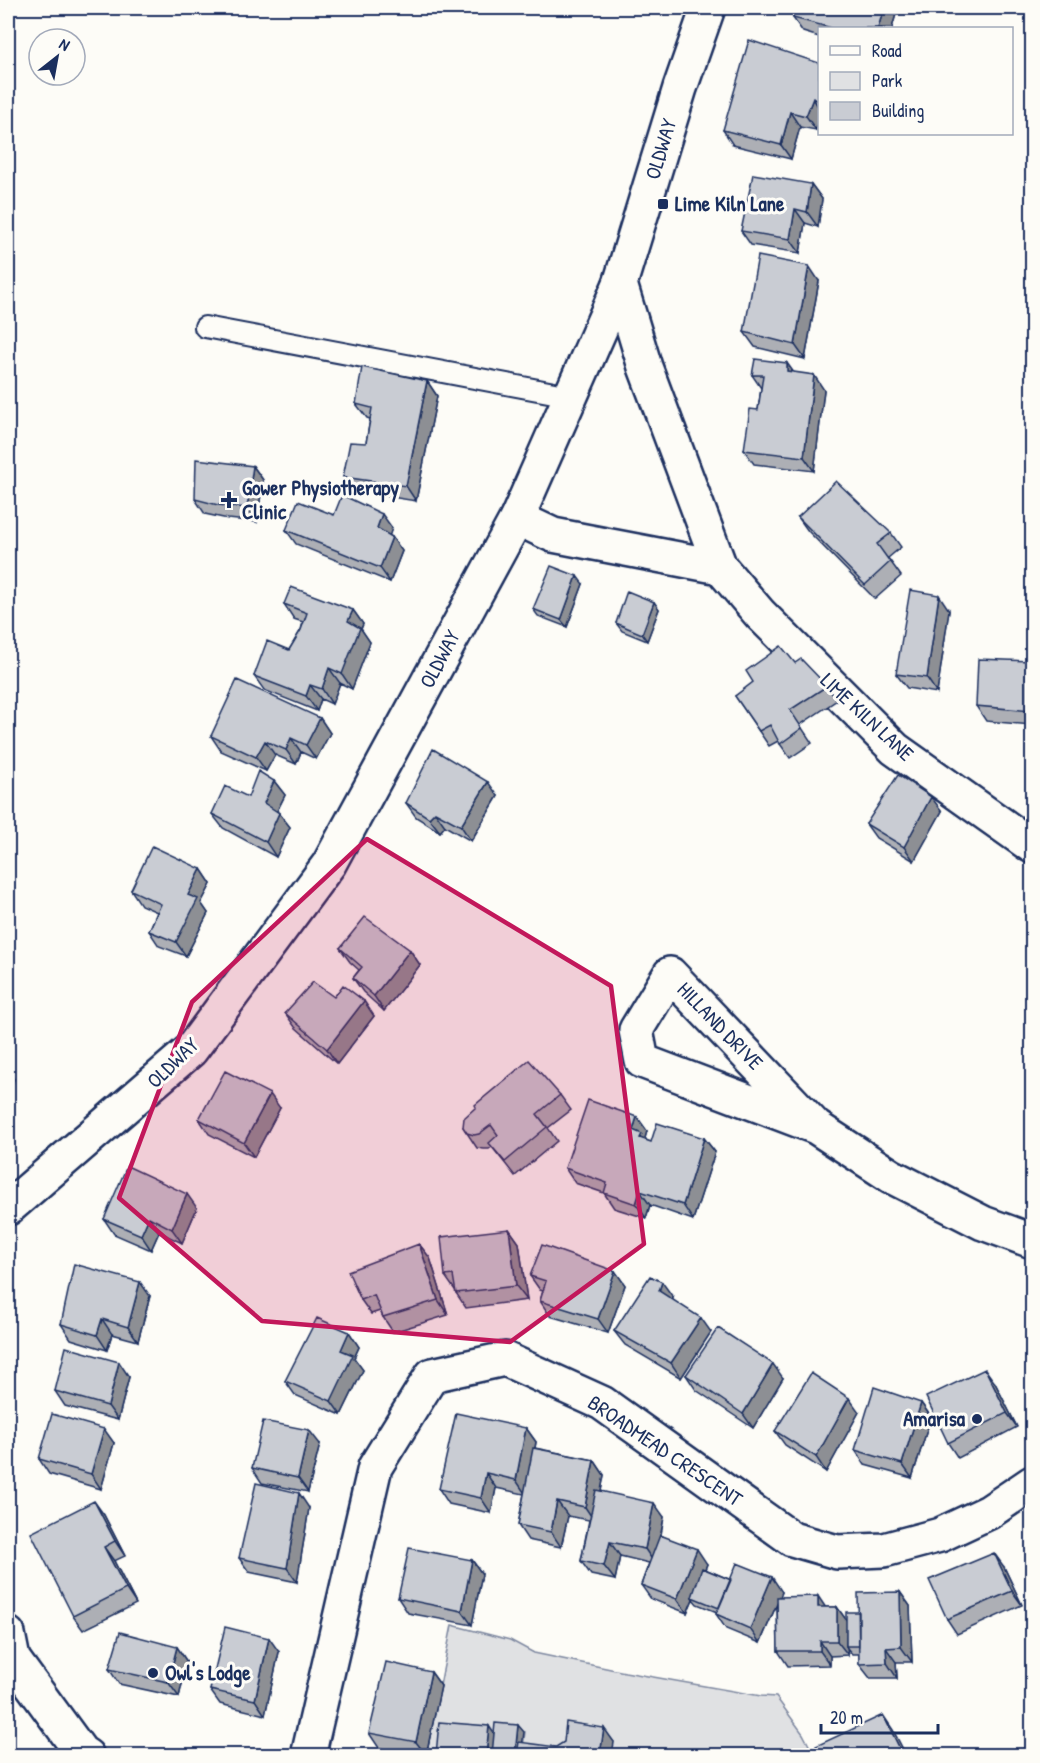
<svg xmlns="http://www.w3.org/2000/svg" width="1040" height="1763" font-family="'Patrick Hand',sans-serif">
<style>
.green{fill:#e0e1e3;stroke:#7e88a0;stroke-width:1.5}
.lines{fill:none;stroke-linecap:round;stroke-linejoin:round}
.service-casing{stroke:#1b2f5e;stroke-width:24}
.minor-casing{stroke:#1b2f5e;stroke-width:38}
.tertiary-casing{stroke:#1b2f5e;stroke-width:38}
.service{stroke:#fdfcf7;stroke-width:20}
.minor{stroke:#fdfcf7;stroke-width:33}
.tertiary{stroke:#fdfcf7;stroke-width:33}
.wall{fill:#adafb5;stroke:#1b2f5e;stroke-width:1.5}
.shaded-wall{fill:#8d8f94;stroke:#1b2f5e;stroke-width:1.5}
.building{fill:#c9ccd3;stroke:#1b2f5e;stroke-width:1.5}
.marked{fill:#c2185b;fill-opacity:0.2;stroke:#c2185b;stroke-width:4.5;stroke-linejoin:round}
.poi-dot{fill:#1b2f5e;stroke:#fdfcf7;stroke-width:2}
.labels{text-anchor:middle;stroke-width:6;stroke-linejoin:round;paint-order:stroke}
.street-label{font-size:21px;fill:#1b2f5e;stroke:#fdfcf7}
.poi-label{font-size:21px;font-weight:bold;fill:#1b2f5e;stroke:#fdfcf7;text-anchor:start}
</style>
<rect width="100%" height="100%" fill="#fdfcf7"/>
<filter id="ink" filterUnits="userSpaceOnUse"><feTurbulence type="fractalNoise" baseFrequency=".0167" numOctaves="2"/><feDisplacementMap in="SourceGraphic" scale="12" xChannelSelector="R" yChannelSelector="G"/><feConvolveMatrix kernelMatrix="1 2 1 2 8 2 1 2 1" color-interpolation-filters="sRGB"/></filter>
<g filter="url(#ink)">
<!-- green -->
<path class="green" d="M452,1625l58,15 24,13 91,19 136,24 15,1 27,37 11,21h-202l2,-13 -40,13h-52l3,-23 -24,-2 -54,25 -21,1z"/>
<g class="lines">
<defs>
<path id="service" d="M205,327l365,69"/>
<path id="minor" d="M620,284l25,83 75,200
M517,518l36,17 167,32 40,47 135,135 137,97
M816,1127l-146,-153 -34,56 6,31 174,66 75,49 92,47 49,18
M8,1634l5,25 68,93 6,4
M308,1756l67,-289 57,-92 73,-16 97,44 190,136 45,13 47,-2 56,-15 49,-23 43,-29"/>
<path id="tertiary" d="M8,1208l183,-158 138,-186 188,-346 103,-234 60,-196 28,-80"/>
</defs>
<!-- service casing -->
<use href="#service" class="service-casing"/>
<!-- minor casing -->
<use href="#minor" class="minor-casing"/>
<!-- tertiary casing -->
<use href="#tertiary" class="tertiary-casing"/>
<!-- service -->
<use href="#service" class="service"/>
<!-- minor -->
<use href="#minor" class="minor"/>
<!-- tertiary -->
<use href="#tertiary" class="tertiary"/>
</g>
<!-- wall -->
<path class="wall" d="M896,14l-4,14h-73v9l-16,-5 -10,-14z
M819,63v58l-3,9 -16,-3 -9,32 -58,-14 -10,-15z
M811,184l11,15 -4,28 -13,-4 -5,30 -49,-8 -10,-14z
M819,281l-14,78 -50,-12 -11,-15z
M793,372l31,18 -10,81 -60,-7 -10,-14 14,-40 3,-22 -9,-13z
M427,381l10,15 -21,105 -63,-10 -10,-14 23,-34 4,-24 -3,-1 -11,-14z
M253,466l10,14 -6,42 -29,-3 -23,-5 -10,-15z
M334,515l58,13 -3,7 3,2 10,14 -12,31 -94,-38 -10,-14z
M798,517l93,16 10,14 -13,11 13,18 -26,23 -67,-68z
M583,584l-16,43 -29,-11 -5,-7z
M654,602l5,7 -12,32 -25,-10 -6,-8z
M284,604l69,6 10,14 -2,5 9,13 -18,47 -12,-6 -8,21 -11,-5 -4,12 -53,-21 -10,-14 35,-26 12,-20 2,-8 -9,-3z
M949,610l-12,83 -30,-5 -11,-14z
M1032,661v64l-46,-4 -10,-15z
M795,663l32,23 10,14 -37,25 12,18 -22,15 -12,-17 -9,5 -34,-50z
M320,718l10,15 -14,26 -15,-7 -5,12 -21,-9 -9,16 -45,-20 -10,-15z
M274,781l11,14 -8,16 2,2 11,14 -14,30 -53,-29 -11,-14 36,-17z
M498,796l-27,45 -26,-15 -5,6 -24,-15 -10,-14z
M942,811l-28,50 -38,-23 -10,-14z
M201,869l10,15 -10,19 7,10 -22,43 -27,-10 -10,-15 8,-19 -16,-7 -10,-15z
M340,948l70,2 10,15 -36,46 -21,-19 -10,-14 6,-8 -9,-8z
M334,997l40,19 -37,48 -42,-37 -10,-14z
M560,1095l11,15 -23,18 9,13 -42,35 -23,-29 -3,2h-5l-7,-1 -14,-21z
M280,1108l-26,49 -45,-23 -10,-15z
M637,1117l10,14 -2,7 2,3 4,1 53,-4 11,14 -22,68 -43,-15 -4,13 -32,-10 -10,-15 -29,-10 -10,-15z
M197,1208l-15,35 -23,-11 -8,18 -37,-16 -10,-15z
M509,1229l10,14 8,57 -61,8 -10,-15 -1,-3 -10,-14z
M419,1244l11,14 18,57 -55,17 -10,-15 -3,-6 -9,3 -10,-14z
M615,1271l10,14 -17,48 -58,-17 -10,-15 3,-10 -3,-1 -10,-14z
M150,1296l-12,45 -26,-7 -5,16 -36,-11 -10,-15z
M673,1297l-1,2 39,33 -30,46 -56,-33 -11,-14z
M349,1332l10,15 -5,11 9,12 -22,45 -46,-20 -10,-14z
M686,1375l97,3 -30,50 -57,-38z
M129,1377l-11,43 -53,-14 -10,-15z
M995,1383l22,44 -59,31 -10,-15z
M921,1403l10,14 -19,61 -47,-13 -10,-15z
M859,1412l-33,60 -41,-27 -10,-14z
M526,1428l10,14 -1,6 59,12 10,15 -3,16 63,26 -3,18 46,29 -2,5 26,11 51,12 -2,5 45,10h12l9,13 54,-28 10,14 2,56h-16l1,16h-27l-11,-14v-10h-7l-5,-6 1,7 -18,1v9l-42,1 -10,-15 -1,-47 -17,39 -34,-14 -10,-15 1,-2 -20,-8 -4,-5 -6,14 -36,-14 -10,-14 8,-22 -29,-7 -5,24 -24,-5 -10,-14 8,-41 -21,-4 -7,31 -33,-7 -10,-15 6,-31 -28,-6 -5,25 -42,-9 -10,-15z
M114,1443l-13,46 -52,-15 -10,-15z
M320,1444l-12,48 -46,-9 -10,-15z
M309,1508l-12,74 -48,-10 -10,-14z
M104,1515l21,41 -11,5 22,43 -53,26 -10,-14z
M472,1560l10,14 -10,51 -64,-12 -10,-15z
M1004,1567l18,38 -65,29 -10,-15z
M177,1647l10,15 -8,35 -60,-13 -10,-15z
M279,1652l-14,63 -45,-11 -10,-14z
M431,1672l10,14 -15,69 -47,-7 -10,-15z"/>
<!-- shaded-wall -->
<path class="shaded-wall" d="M884,8h8l4,6 -4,14h-14z
M813,98l6,10v13l-3,9 -10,-14z
M790,112l10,15 -9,32 -10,-14z
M811,184l11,15 -4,28 -11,-15z
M795,209l10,14 -5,30 -10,-14z
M809,266l10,15 -14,78 -10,-14z
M787,363l10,14 -10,-6z
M814,375l10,15 -10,81 -10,-14z
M427,381l10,15 -21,105 -10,-15z
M253,466l10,14 -6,42 -10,-14z
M382,514l10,14 -5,15 -10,-15z
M392,537l10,14 -12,31 -10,-14z
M577,576l6,8 -16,43 -6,-7z
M939,595l10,15 -12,83 -10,-15z
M654,602l5,7 -12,32 -5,-7z
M353,610l10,14 -2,5 9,13 -18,47 -10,-15 6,-53z
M329,668l11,15 -8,21 -10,-15z
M310,685l11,14 -4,12 -11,-15z
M320,718l10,15 -14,26 -10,-14z
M291,738l10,14 -5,12 -10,-14z
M265,741l10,14 -9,16 -10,-14z
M274,781l11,14 -11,22 -10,-14z
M488,782l10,14 -27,45 -10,-15z
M931,797l11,14 -28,50 -10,-14z
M435,812l10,14 -5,6 -11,-14z
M279,813l11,14 -14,30 -10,-15z
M201,869l10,15 -10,19 7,10 -22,43 -10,-14 12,-47z
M410,950l10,15 -36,46 -10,-15z
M364,1001l10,15 -37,48 -10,-15z
M8,1069l6,10 -6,20z
M270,1094l10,14 -26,49 -10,-14z
M637,1117l10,14 -2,7 7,10 -9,-4 -10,-14z
M704,1138l11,14 -22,68 -10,-15z
M640,1191l10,14 -4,13 -10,-14z
M187,1194l10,14 -15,35 -10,-14z
M149,1217l10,15 -8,18 -10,-15z
M509,1229l10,14 8,57 -11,-14z
M419,1244l11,14 18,57 -10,-15z
M615,1271l10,14 -17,48 -10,-14z
M140,1282l10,14 -12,45 -10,-14z
M662,1282l11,15 -4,8 -10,-14z
M701,1318l10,14 -30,46 -10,-15z
M102,1319l10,15 -5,16 -10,-15z
M349,1332l10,15 -5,11 9,12 -22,45 -10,-14 10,-51z
M119,1362l10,15 -11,43 -10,-14z
M773,1364l10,14 -30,50 -10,-14z
M985,1369l10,14 22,44 -10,-14z
M849,1398l10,14 -33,60 -10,-15z
M921,1403l10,14 -19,61 -10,-14z
M526,1428l10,14 -10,53 -10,-15z
M104,1429l10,14 -13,46 -10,-15z
M309,1430l11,14 -12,48 -10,-14z
M594,1460l10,15 -9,47 -10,-15z
M486,1473l10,15 -5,25 -10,-15z
M299,1493l10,15 -12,74 -10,-14z
M94,1501l10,14 21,41 -10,-15z
M557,1501l11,15 -7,31 -10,-15z
M654,1503l10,14 -9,47 -10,-15z
M610,1542l10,14 -5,24 -11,-14z
M104,1547l10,14 22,43 -10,-15z
M697,1549l10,15 -14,33h-1l1,2 -6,14 -10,-14z
M994,1553l10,14 18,38 -10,-14z
M472,1560l10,14 -10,51 -10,-14z
M772,1577l10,15 -22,51 -10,-14z
M900,1592l10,14 2,56 -11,-15z
M818,1596l10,15 -10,-4z
M837,1607l10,14 -1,25 1,2 1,7 -11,-14z
M269,1638l10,14 -14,63 -10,-15z
M820,1641l10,15v9l-10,-14z
M177,1647l10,15 -8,35 -11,-15z
M886,1648l10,14 1,16 -10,-15z
M431,1672l10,14 -15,69 -10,-13z
M883,1715l10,15 13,25h-3z
M518,1725l6,7 -3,23h-6z
M489,1726l10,15 -1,14h-12z
M604,1728l10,14 -2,13h-12z"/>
<!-- building -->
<path class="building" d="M795,8h89l-6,20h-46l-39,-10z
M749,40l70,23v38l-6,-3 -7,18 -16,-4 -9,33 -58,-15z
M753,174l58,10 -4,28 -12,-3 -5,30 -49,-8z
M758,256l51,10 -14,79 -51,-13z
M755,359l32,4v8l27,4 -10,82 -60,-7 6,-41 8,1 5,-35h-11z
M362,367l65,14 -21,105 -63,-9 7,-35 16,1 6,-35 -16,-4z
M196,459l57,7 -6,42 -29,-3 -23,-6z
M836,481l55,52 -14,11 13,18 -25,23 -67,-68z
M342,495l40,19 -5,14 15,9 -12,31 -94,-38 12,-29 36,14z
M551,566l26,10 -16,44 -28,-11z
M291,587l62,23 -5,11 12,7 -18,46 -13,-6 -7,21 -12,-4 -4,11 -52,-20 13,-35 22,9 12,-20 6,-17 -23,-9z
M910,590l29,5 -12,83 -31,-4z
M627,591l27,11 -12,32 -26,-11z
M781,646l14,17 6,-4 26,27 -37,24 12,18 -22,16 -10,-19 -11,6 -24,-35 18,-14 -7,-11z
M978,659l54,2v50l-56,-5z
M237,680l83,38 -14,27 -15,-7 -5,12 -21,-9 -9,16 -45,-21z
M433,749l55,33 -27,44 -26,-14 -6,6 -23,-15z
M258,771l16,10 -10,22 15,10 -13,29 -54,-28 13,-28 23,11z
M898,775l33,22 -27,50 -38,-23z
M152,846l49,23 -13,26 10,4 -22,43 -27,-11 12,-27 -30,-14z
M365,917l45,33 -36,46 -21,-18 9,-11 -22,-19z
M313,982l21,15 9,-12 21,16 -37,48 -42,-36z
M529,1060l31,35 -23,19 10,13 -42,35 -16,-19 9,-8 -7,-10 -12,9 -5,1 -7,-2 -4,-6 1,-9 12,-11 -1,-2z
M225,1071l45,23 -26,49 -45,-24z
M588,1100l49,17 -4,13 9,4 -2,4 11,4 6,-19 47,15 -21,67 -43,-14 -4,13 -32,-11 3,-10 -42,-15z
M127,1166l60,28 -15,35 -23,-12 -8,18 -37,-16z
M509,1229l7,57 -60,7 -3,-18 -8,1 -4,-39z
M419,1244l19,56 -55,17 -9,-22 -13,5 -13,-29z
M542,1245l73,26 -17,48 -58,-18 6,-20 -16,-5z
M74,1264l66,18 -12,45 -26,-8 -5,16 -36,-11z
M650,1276l12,6 -3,9 42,27 -30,45 -57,-32z
M317,1318l32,14 -8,18 12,5 -22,46 -46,-20z
M718,1328l55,36 -30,50 -57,-39z
M66,1347l53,15 -11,44 -53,-15z
M985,1369l22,44 -59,30 -22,-46z
M811,1373l38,25 -33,59 -41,-26z
M874,1387l47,16 -19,61 -47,-14z
M456,1413l70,15 -10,52 -30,-7 -5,25 -42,-9z
M52,1414l52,15 -13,45 -52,-15z
M263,1421l46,9 -11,48 -46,-10z
M533,1448l61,12 -9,47 -28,-6 -6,31 -33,-7z
M256,1483l43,10 -12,75 -48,-10z
M596,1490l58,13 -9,46 -35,-7 -6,24 -23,-5z
M94,1501l21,40 -11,6 22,42 -53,27 -42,-83z
M660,1535l37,14 -20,50 -36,-14z
M409,1548l63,12 -10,51 -64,-13z
M994,1553l18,38 -65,28 -18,-39z
M737,1563l35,14 -22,52 -34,-15z
M702,1568l29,12 -12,28 -27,-11z
M900,1592l1,55 -15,1 1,15 -28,1 -1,-71z
M818,1596v11h19v34h-17v10h-42l-1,-54z
M846,1612h13v34h-13z
M225,1627l44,11 -14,62 -45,-10z
M120,1632l57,15 -9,35 -59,-13z
M386,1662l45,10 -15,70 -47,-9z
M883,1715l20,40h-82l-5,-9z
M439,1722l50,4 -3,29h-50z
M566,1722l38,6 -4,27h-83l2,-13 37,5 8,-5z
M495,1723l23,2 -3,30h-23z"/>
</g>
<!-- marked area -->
<path class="marked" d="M367,839l244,147 33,258 -134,98 -248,-21 -143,-123 73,-196z"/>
<!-- markers -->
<g class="poi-dot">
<rect x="657" y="198" width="12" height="12" rx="3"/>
<path d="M226 491h6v6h6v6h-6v6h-6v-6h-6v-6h6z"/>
<circle cx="977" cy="1419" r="6"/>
<circle cx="153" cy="1673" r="6"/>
</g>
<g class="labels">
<!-- street labels -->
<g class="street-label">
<text transform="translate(661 149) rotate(-73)" y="7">OLDWAY</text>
<text transform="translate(440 659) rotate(-62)" y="7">OLDWAY</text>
<text transform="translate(867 717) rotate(43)" y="7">LIME KILN LANE</text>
<text transform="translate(720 1026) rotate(46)" y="7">HILLAND DRIVE</text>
<text transform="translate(173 1063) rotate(-44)" y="7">OLDWAY</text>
<text transform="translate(665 1451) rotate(34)" y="7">BROADMEAD CRESCENT</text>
</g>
<!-- poi labels -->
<g class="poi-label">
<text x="675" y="211">Lime Kiln Lane</text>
<text x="242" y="495">Gower Physiotherapy<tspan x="242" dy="24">Clinic</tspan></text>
<text x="965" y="1426" text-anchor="end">Amarisa</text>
<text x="165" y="1680">Owl's Lodge</text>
</g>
</g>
<!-- margin -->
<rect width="1040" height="1763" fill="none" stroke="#fdfcf7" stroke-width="30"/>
<rect x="15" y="15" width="1010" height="1733" fill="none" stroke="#1b2f5e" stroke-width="2" filter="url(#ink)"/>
<!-- legend -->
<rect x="818" y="27" width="195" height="108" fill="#fdfcf7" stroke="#a3aaba" stroke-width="1.5"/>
<rect x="830" y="46" width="30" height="9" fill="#fdfcf7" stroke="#a3aaba" stroke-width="1.5"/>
<text x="872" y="57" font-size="18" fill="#1b2f5e">Road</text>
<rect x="830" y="72" width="30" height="18" fill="#e0e1e3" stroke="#a3aaba" stroke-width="1.5"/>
<text x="872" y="87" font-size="18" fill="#1b2f5e">Park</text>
<rect x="830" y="102" width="30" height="18" fill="#c9ccd3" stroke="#a3aaba" stroke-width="1.5"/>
<text x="872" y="117" font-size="18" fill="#1b2f5e">Building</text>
<!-- north arrow -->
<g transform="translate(57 57) rotate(31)"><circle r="28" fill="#fdfcf7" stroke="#a3aaba" stroke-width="1.5"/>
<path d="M0-4.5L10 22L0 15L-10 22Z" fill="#1b2f5e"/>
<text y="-9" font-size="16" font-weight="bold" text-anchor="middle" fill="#1b2f5e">N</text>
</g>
<!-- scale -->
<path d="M821 1724v9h117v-9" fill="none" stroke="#1b2f5e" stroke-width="3"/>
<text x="830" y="1724" font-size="18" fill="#1b2f5e" stroke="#fdfcf7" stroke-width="4.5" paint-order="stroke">20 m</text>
</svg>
